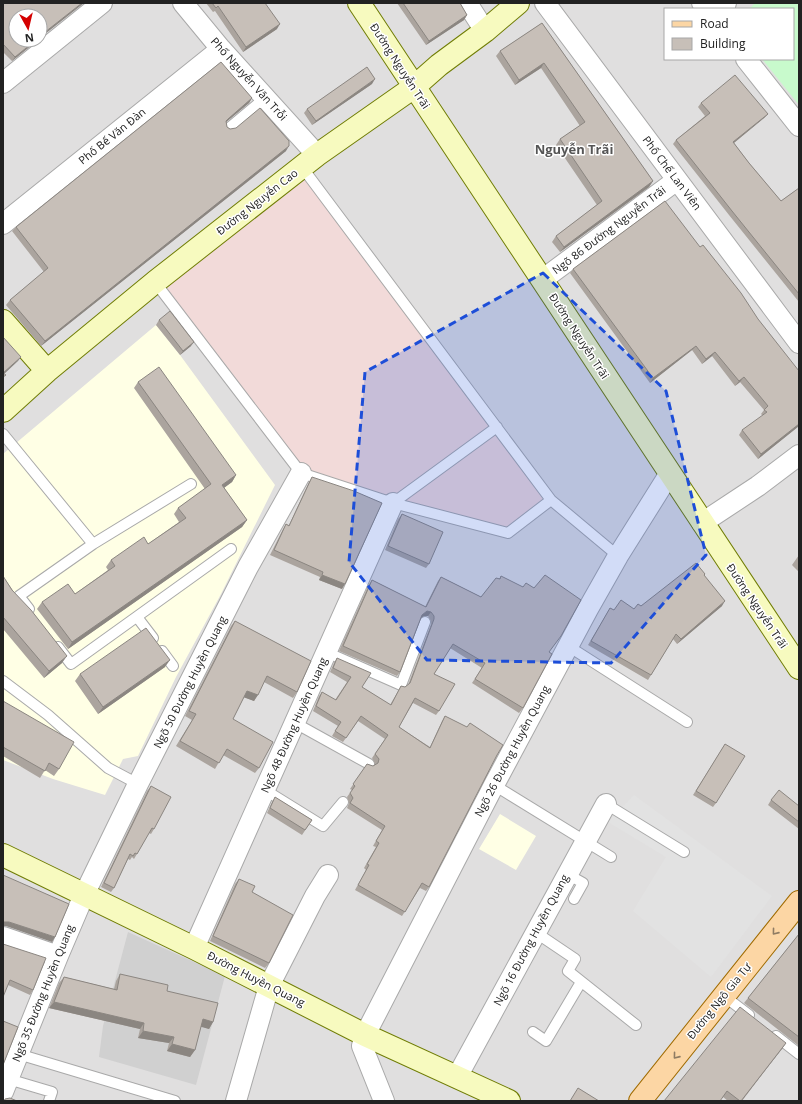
<svg xmlns="http://www.w3.org/2000/svg" width="802" height="1104" font-family="'Open Sans',sans-serif">
<style>
.residential{fill:#e0dfdf;fill-rule:evenodd}
.commercial{fill:#f2dad9}
.education{fill:#ffffe5}
.religious{fill:#d0d0d0}
.park{fill:#c8facc}
.parking{fill:#e2e2e2}
.lines{fill:none;stroke-linecap:round;stroke-linejoin:round}
.lane-casing{stroke:#a9a9a9;stroke-width:12}
.street-casing{stroke:#a9a9a9;stroke-width:22}
.secondary-casing{stroke:#707d05;stroke-width:24}
.primary-casing{stroke:#a06b00;stroke-width:24}
.lane{stroke:#fff;stroke-width:10}
.street{stroke:#fff;stroke-width:20}
.secondary{stroke:#f7fabf;stroke-width:22}
.primary{stroke:#fcd6a4;stroke-width:22}
.wall{fill:#aba49e}
.shaded-wall{fill:#8b8681}
.building{fill:#c7bfb8;stroke:#8b8681}
.oneway{stroke:#8f7c63}
.marked{fill:#1d4ed8;fill-opacity:0.2;stroke:#1d4ed8;stroke-width:3;stroke-dasharray:8 5;stroke-linejoin:round}
.labels{text-anchor:middle;stroke-width:3;stroke-linejoin:round;paint-order:stroke}
.street-label{font-size:11px;fill:#222;stroke:#fff}
.quarter-label{font-size:13px;font-weight:bold;fill:#555;stroke:#fff}
</style>
<rect width="100%" height="100%" fill="#f2efe9"/>
<!-- residential -->
<path class="residential" d="M3,3h796v1098h-796zM665,9h128v50h-128zM16,16h24v24h-24z"/>
<!-- commercial -->
<path class="commercial" d="M302,167l249,333 -43,33 -207,-60 -146,-191z"/>
<!-- education -->
<path class="education" d="M156,325l24,30 95,130 -54,109 -45,83 -38,79 -15,3 -18,36 -52,-16 -50,-19v-306z
M500,814l36,22 -20,34 -37,-21z"/>
<!-- religious -->
<path class="religious" d="M128,932l97,44 -29,109 -97,-28 4,-31z"/>
<!-- park -->
<path class="park" d="M755,3h44v102l-37,-46h31v-50h-44z"/>
<!-- parking -->
<path class="parking" d="M634,795l138,101 -61,81 -78,-66 33,-54 -58,-35z"/>
<g class="lines">
<defs>
<path id="lane" d="M229,128l36,-30
M302,167l249,333 67,56
M155,282l146,191 92,30 115,30 43,-33
M3,434l90,110 98,-60
M393,503l104,-76
M29,609l-10,-13 74,-52
M137,617l16,21
M568,646l119,76
M58,647l13,17 160,-115
M162,651l11,15
M326,652l75,33 24,-63
M3,681l45,34 60,53 30,16
M295,723l74,41
M494,785l117,72
M265,790l58,36 20,-24
M606,804l78,48
M567,874l16,9 -9,16
M535,932l40,27 -7,12 68,54
M724,996l25,19
M533,1032l13,9 35,-59
M776,1036l23,18
M18,1054l157,47
M8,1079l44,13 -3,9"/>
<path id="street" d="M183,3l38,46 96,106
M467,3l18,28
M545,3l254,340
M702,3l5,6
M719,9l7,-6
M746,59l53,67
M3,83l99,-80
M3,224l218,-175
M542,280l135,-100
M702,523l56,-37 41,-31
M3,937l55,19
M194,948l199,-445
M457,1077l149,-273
M3,1092l55,-136 26,-61 54,-111 110,-217 53,-94
M236,1101l33,-115 46,-90 13,-21
M384,1101l-22,-55 3,-11 129,-250 94,-176 30,-53 52,-83"/>
<path id="secondary" d="M359,3l440,665
M3,321l44,50
M3,411l44,-40 108,-89 162,-127 97,-68 25,-22 46,-34 33,-28
M3,855l191,93 171,87 144,66"/>
<path id="primary" d="M640,1101l159,-199"/>
</defs>
<!-- lane casing -->
<use href="#lane" class="lane-casing"/>
<!-- street casing -->
<use href="#street" class="street-casing"/>
<!-- secondary casing -->
<use href="#secondary" class="secondary-casing"/>
<!-- primary casing -->
<use href="#primary" class="primary-casing"/>
<!-- lane -->
<use href="#lane" class="lane"/>
<!-- street -->
<use href="#street" class="street"/>
<!-- secondary -->
<use href="#secondary" class="secondary"/>
<!-- primary -->
<use href="#primary" class="primary"/>
</g>
<!-- wall -->
<path class="wall" d="M3,3l35,37 -26,21 -9,-9z
M206,3h59l12,26 -34,23 -28,-41 -2,1z
M397,3h63l7,12 -3,5 -38,25z
M542,23l111,158 -4,6 -89,65 -8,-10 4,-6 41,-31 -41,-60 4,-6 20,-13 -39,-58 -26,17 -19,-29 4,-5z
M372,84l-60,41 -8,-12 3,-4z
M252,98l-3,5 -23,19 1,5 3,2 56,22 -245,195 -35,-41 4,-5 34,-28 -32,-41 4,-4z
M701,103l67,11 -4,4 -30,25 15,20 32,38 18,-13v114l-70,-87 -56,-71 3,-4 29,-24 -7,-9z
M665,201l134,225 -41,33 -19,-24 3,-5 21,-14 -2,-2 3,-4 -24,-28 -5,4 -23,-30 -10,8 -10,-14 -42,33 -80,-110 3,-4z
M159,320l32,26 -11,9 -24,-30z
M138,382l98,93 -4,7 -8,6 23,32 -5,7 -174,122 -31,-40 5,-7 33,-8 33,-24 -2,-3 5,-7 37,-16 31,-22 -5,-8 4,-6 27,-19 -71,-101z
M312,477l30,112 -23,-9 1,-3 -50,-22 13,-26 3,-5 3,1 20,-43z
M402,514l27,50 -3,4 -41,-18 13,-31z
M799,555v17l-7,-7z
M704,575l18,31 -45,38 -4,-5 -25,41 -60,-35 22,-37 4,2 20,-1z
M3,576l59,87 -18,15 -41,-49z
M501,576l48,76 -26,56 -4,5 -47,-30 10,-15 -32,-20 -16,26 5,37 -3,4 -23,-12 -14,24 31,20 12,-26 3,-5 52,39 -68,132 -3,4 -6,-3 -18,28 -47,-26 11,-20 -2,-2 12,-21 -3,-1 9,-16 -35,-22 2,-5 -2,-6 5,-7 -2,-1 17,-25 6,2 2,-2 -3,-6 13,-19 -27,-18 -15,21 -11,-6 6,-10 -25,-15 6,-15 3,-4 13,8 12,-18 -17,-10 4,-9 3,-5 25,29 28,18 11,-19 4,1 3,-2 23,-61v-3l-3,-5h-4l-3,2 -21,54 -3,4 -58,-25 30,-67 3,-4 53,27 13,-26 3,-4 40,20 18,-18z
M235,621l62,71 -4,6 -29,-16 -10,19 -10,-4 -11,22 26,49 -4,5 -32,-18 -8,14 -39,-23 16,-26 -7,-4 46,-90z
M165,667l-67,47 -23,-33 5,-7z
M3,701l56,68 -5,7 -9,-6 -5,8 -37,-22z
M725,744l-9,59 -3,4 -20,-12z
M151,786l3,43 -3,5 -2,-1 -15,26 -2,-2 -2,3 -2,-1 -14,29 -3,4 -10,-5 46,-96z
M275,797l37,23 -10,15 -35,-22 5,-11z
M771,800l28,6v23l-31,-24z
M239,879l13,13 17,71 -4,5 -55,-27 25,-57z
M799,934v112l-55,-43z
M3,944l30,46 -3,5 -22,-10z
M120,974l47,17 46,31 -4,7 -8,-3 -6,24 -5,7 -23,-6 2,-8 -31,-5 2,-9 -91,-21 10,-25 5,-6 50,12 2,-8z
M786,1043l-44,58h-14l-5,-4 -59,4z"/>
<!-- shaded-wall -->
<path class="shaded-wall" d="M82,3h2l-44,35v-2z
M467,15l-3,5 -38,25 3,-4z
M280,24l-3,5 -34,23 3,-5z
M36,40h2l-26,21 3,-4z
M544,63l-3,5 -26,17 4,-5z
M375,79l-3,5 -60,41 4,-4z
M252,98l-3,5 -24,20 3,-4z
M768,114l-4,4 -34,28 3,-4z
M289,146l-3,5 -245,195 4,-5z
M653,181l-4,6 -89,65 4,-5z
M194,342l-3,4 -11,9 3,-4z
M696,346l-4,4 -42,33 3,-5z
M715,352l-3,4 -10,8 4,-5z
M21,357l-3,4 -15,14v-2z
M744,377l-4,5 -5,4 4,-5z
M799,424v2l-41,33 3,-5z
M236,475l-4,7 -14,10 4,-7z
M247,520l-5,7 -174,122 4,-7z
M322,575l23,9 -3,5 -23,-9z
M725,601l-3,5 -45,38 4,-5z
M427,611l4,1 -3,4h-4l-5,3 3,-4z
M67,656l-5,7 -18,15 5,-7z
M170,660l-5,7 -67,47 5,-7z
M247,691l11,4 -4,6 -11,-4z
M3,922h6l46,15 -3,5 -46,-16h-3z
M54,1002l90,21 -4,6 -91,-21z
M203,1019l10,3 -4,7 -11,-3z
M143,1031l31,6 -5,6 -31,-5z
M786,1043l-4,6 -41,52z
M172,1044l23,6 -5,7 -23,-6z"/>
<!-- building -->
<path class="building" d="M3,3h79l-42,33v-20h-24v24h20l-21,17 -12,-13z
M212,3h53l15,21 -34,23 -28,-41 -2,2z
M403,3h57l7,12 -38,26z
M542,23l111,158 -89,66 -8,-11 46,-35 -42,-62 25,-17 -41,-59 -25,17 -19,-29z
M221,62l31,36 -24,21 -2,2 1,6 3,2 6,-1 24,-20 29,33v5l-244,195 -35,-41 38,-32 -32,-41z
M367,67l8,12 -59,42 -9,-12z
M735,75l33,39 -35,28 16,21 32,38 18,-13v106l-67,-83 -56,-71 34,-27 -9,-10z
M665,201l35,46 3,-2 38,48 17,26 41,52v53l-38,30 -19,-24 25,-18 -3,-2 4,-4 -24,-29 -5,4 -24,-29 -9,7 -10,-13 -43,32 -80,-109z
M170,311l24,31 -11,9 -24,-31z
M3,337l18,20 -18,16 3,2 -3,2z
M159,367l77,108 -14,10 25,35 -175,122 -30,-40 26,-18 7,10 40,-28 -4,-6 33,-23 4,7 38,-26 -8,-10 33,-24 -73,-102z
M312,477l42,14 28,12 -37,81 -23,-9 1,-3 -49,-22 12,-26 3,2z
M402,514l41,18 -14,32 -41,-18z
M696,563l9,11 -1,1 21,26 -44,38 -5,-5 -25,41 -60,-34 19,-33 4,2 7,-10 13,9 4,-5 3,2z
M545,575l36,25 -20,36 -12,16 3,2 -29,54 -48,-29 10,-16 -32,-19 -19,30 21,10 -16,27 -24,-13 -16,29 31,21 15,-32 22,11 3,-4 33,22 -6,10 -68,132 -7,-4 -17,29 -47,-27 11,-20 -2,-1 12,-21 -3,-2 9,-15 -35,-23 3,-5 -3,-5 5,-7 -2,-2 14,-20 6,2 5,-3 1,-4 -4,-5 13,-19 -27,-19 -15,22 -11,-7 6,-9 -25,-16 6,-14 14,8 15,-23 -18,-9 4,-10 34,15 -9,14 29,18 10,-19 4,1 5,-4 24,-64v-3l-3,-4 -4,-1 -5,4 -22,57 -57,-26 29,-66 54,27 15,-30 40,20 15,-19 4,1 1,-3 22,11 3,-4 8,5z
M3,576l9,14 19,20 36,46 -18,15 -46,-54z
M235,621l76,40 -14,31 -30,-16 -9,19 -11,-4 -14,28 40,23 -14,26 -32,-19 -8,14 -39,-22 16,-27 -7,-3z
M146,628l24,32 -67,47 -23,-33z
M3,701l71,41 -15,27 -10,-6 -4,8 -42,-24z
M725,744l20,12 -29,47 -20,-12z
M151,786l20,11 -17,32 -2,-1 -15,26 -2,-1 -2,3 -3,-2 -16,34 -10,-5z
M779,790l20,16v16l-28,-22z
M275,797l37,23 -7,10 -35,-22z
M3,875l66,29 -14,33 -46,-15h-6z
M239,879l16,7 -3,6 41,23 -24,48 -56,-27z
M799,934v103l-51,-39z
M3,944l43,14 -13,32 -23,-10 -7,17z
M120,974l48,11 -1,6 51,12 -5,19 -10,-3 -8,31 -23,-6 2,-7 -31,-6 1,-8 -90,-21 10,-25 53,13z
M740,1007l46,36 -45,58h-1l-13,-10 -7,10h-56z
M3,1021l15,6 -15,38z
M578,1088l21,13h-29z
M10,1098l7,3h-13l1,-2z"/>
<!-- one-way arrows -->
<defs><path id="oneway-chevron" d="M-2-3.5L2.5 0L-2 3.5" fill="none" stroke-width="1.6" stroke-linecap="round" stroke-linejoin="round"/></defs>
<g class="oneway">
<use href="#oneway-chevron" transform="translate(775 932) rotate(129)"/>
<use href="#oneway-chevron" transform="translate(676 1056) rotate(129)"/>
</g>
<!-- marked area -->
<path class="marked" d="M543,273l123,118 40,164 -95,108 -184,-3 -78,-98 16,-190z"/>
<g class="labels">
<!-- street labels -->
<g class="street-label">
<text transform="translate(400 66) rotate(57)" y="4">Đường Nguyễn Trãi</text>
<text transform="translate(249 79) rotate(48)" y="4">Phố Nguyễn Văn Trỗi</text>
<text transform="translate(112 136) rotate(-39)" y="4">Phố Bế Văn Đàn</text>
<text transform="translate(672 173) rotate(53)" y="4">Phố Chế Lan Viên</text>
<text transform="translate(257 202) rotate(-38)" y="4">Đường Nguyễn Cao</text>
<text transform="translate(609 230) rotate(-37)" y="4">Ngõ 86 Đường Nguyễn Trãi</text>
<text transform="translate(579 336) rotate(57)" y="4">Đường Nguyễn Trãi</text>
<text transform="translate(757 606) rotate(56)" y="4">Đường Nguyễn Trãi</text>
<text transform="translate(190 682) rotate(-63)" y="4">Ngõ 50 Đường Huyền Quang</text>
<text transform="translate(294 725) rotate(-66)" y="4">Ngõ 48 Đường Huyền Quang</text>
<text transform="translate(512 751) rotate(-62)" y="4">Ngõ 26 Đường Huyền Quang</text>
<text transform="translate(531 940) rotate(-62)" y="4">Ngõ 16 Đường Huyền Quang</text>
<text transform="translate(256 979) rotate(27)" y="4">Đường Huyền Quang</text>
<text transform="translate(43 993) rotate(-68)" y="4">Ngõ 35 Đường Huyền Quang</text>
<text transform="translate(719 1001) rotate(-51)" y="4">Đường Ngô Gia Tự</text>
</g>
<!-- quarter labels -->
<g class="quarter-label">
<text x="574" y="154">Nguyễn Trãi</text>
</g>
</g>
<!-- border -->
<rect width="802" height="1104" fill="none" stroke="#222222" stroke-width="8"/>
<!-- legend -->
<rect x="664" y="8" width="130" height="52" fill="#ffffff" stroke="#a7a7a7"/>
<rect x="672" y="21" width="20" height="6" fill="#fcd6a4" stroke="#a7a7a7"/>
<text x="700" y="28" font-size="12" fill="#222222">Road</text>
<rect x="672" y="38" width="20" height="12" fill="#c7bfb8" stroke="#a7a7a7"/>
<text x="700" y="48" font-size="12" fill="#222222">Building</text>
<!-- north arrow -->
<g transform="translate(28 28) rotate(172)"><circle r="19" fill="#ffffff" stroke="#a7a7a7"/>
<path d="M0-3L7 15L0 10L-7 15Z" fill="#d40000"/>
<text y="-6" font-size="11" font-weight="bold" text-anchor="middle" fill="#222222">N</text>
</g>
</svg>
